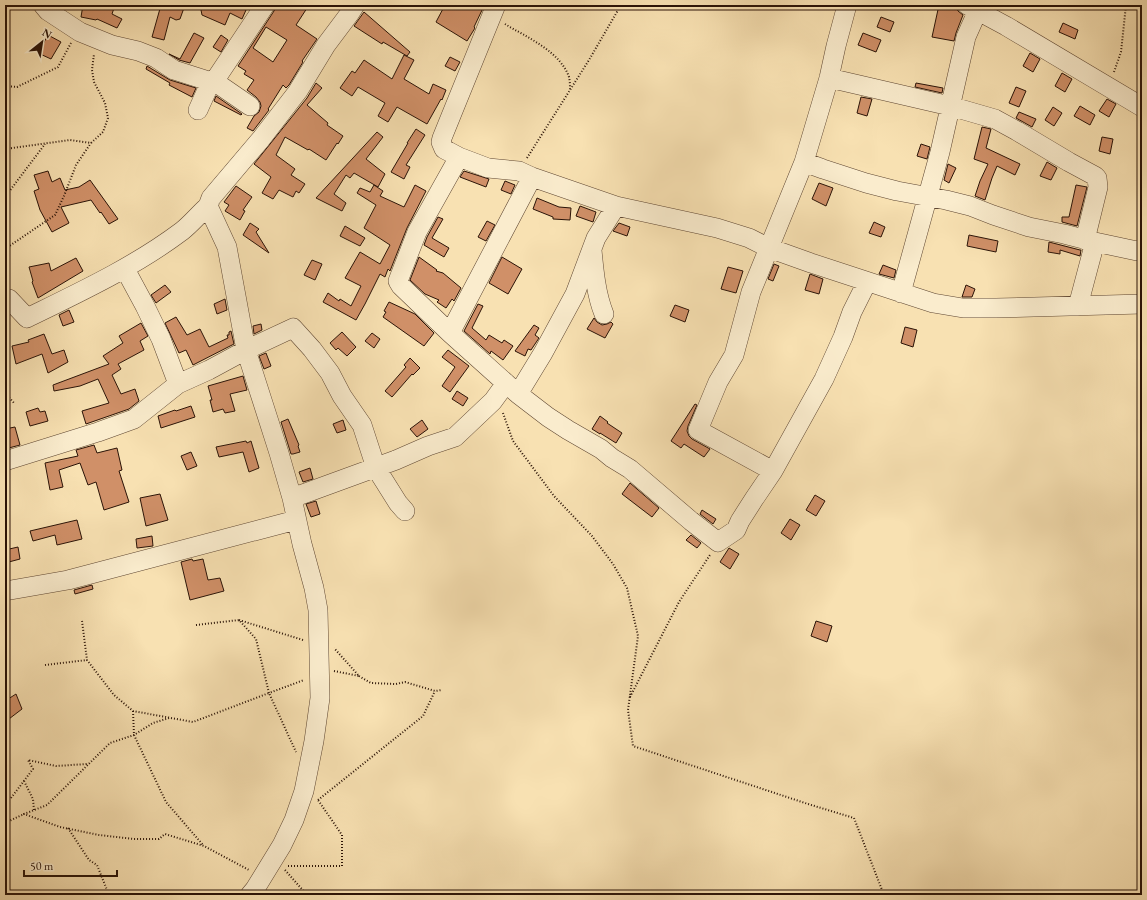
<svg xmlns="http://www.w3.org/2000/svg" width="1147" height="900" font-family="'EB Garamond',serif">
<style>
.building{fill:#d09068;stroke:#2a1307;fill-rule:evenodd}
.lines{fill:none;stroke-linecap:round;stroke-linejoin:round}
.minor-casing{stroke:#5e4632;stroke-width:20}
.path{stroke:#2a1307;stroke-width:2;stroke-dasharray:1 2;stroke-linecap:butt}
.minor{stroke:#faeccd;stroke-width:19}
</style>
<rect width="100%" height="100%" fill="#f8e1b2"/>
<filter id="stains"><feTurbulence type="fractalNoise" baseFrequency=".005" numOctaves="4"/><feColorMatrix values="0 0 0 0 .2 0 0 0 0 .09 0 0 0 0 .02 0 0 0 .5 -.17"/></filter>
<radialGradient id="worn" r=".72"><stop offset=".6" stop-color="#630" stop-opacity="0"/><stop offset="1" stop-color="#630" stop-opacity=".3"/></radialGradient>
<!-- building -->
<path class="building" d="M83,5h32l-3,9 10,5 -5,9 -20,-9 -1,1 -15,-3z
M161,5h24l-5,14 -4,1 -6,-3 -6,23 -12,-3z
M200,5h36l10,5 -4,9 -12,-6 -5,12 -23,-10z
M276,5h33l-13,20 21,14 -15,22 1,1 -14,23 -3,3 -3,-3 -15,24 1,1 -16,21 -6,-3 7,-12 5,-4 2,-6 -1,-4 -4,-5 -9,-7 7,-10 -10,-6 2,-3 -8,-5 36,-55zM266,27l21,13 -14,22 -20,-14z
M445,5h33l5,3 -9,19 1,1 -8,13 -31,-19z
M939,5h17l2,6 5,4 -7,18 -2,8 -22,-4z
M364,12l46,40 -3,4 -24,-14 -1,2 -28,-18z
M881,17l13,5 -4,10 -13,-5z
M1063,23l15,7 -3,9 -16,-7z
M194,33l10,5 -14,25 -11,-3 -10,-6 11,5z
M863,33l18,7 -5,12 -18,-7z
M48,35l13,7 -10,17 -13,-6z
M221,35l7,5 -7,12 -8,-5z
M1030,53l10,6 -7,13 -10,-6z
M404,55l10,5 -10,19 25,15 4,-10 13,6 -4,10 -1,-1 -14,25 -30,-17 -9,15 -10,-6 7,-13 -27,-16 -6,9 -12,-8 12,-17 3,2 9,-13 28,19z
M450,57l10,5 -5,9 -10,-5z
M147,66l23,14 26,8 -4,9 -23,-12 1,-2 -24,-14z
M1062,73l10,6 -7,13 -10,-6z
M316,83l6,5 -15,17 21,18 -1,2 16,11 -5,8 -1,-1 -11,17 -17,-11 -1,1 -23,-13 -9,18 19,14 -4,6 14,9 -6,9 -3,-2 -3,6 -14,-7 -6,9 -11,-6 9,-16 -17,-13 53,-66z
M916,83l27,5 -1,5 -27,-6z
M1016,87l10,4 -7,16 -10,-4z
M216,96l26,18 -1,1 -27,-14z
M861,97l11,2 -5,17 -10,-3z
M1107,99l9,5 -7,13 -10,-6z
M1080,106l15,9 -5,10 -16,-9z
M1053,107l9,6 -8,13 -9,-6z
M1019,112l17,7 -4,8 -16,-9z
M982,127l9,2 -5,19 34,16 -5,11 -18,-9 -5,12 -7,22 -10,-4 5,-15 8,-17 -14,-5z
M416,129l9,6 -19,30 4,2 -6,12 -13,-7 17,-29h-1z
M377,132l6,5 -17,22 19,15 -7,13 -24,-14 -4,5 -4,-3 -12,19 12,9 -4,8 -26,-13z
M1102,137l11,2 -3,15 -11,-3z
M921,144l9,3 -3,12 -10,-3z
M1047,162l10,6 -6,12 -11,-4z
M948,164l8,4 -7,15 -5,-3z
M48,171l4,11 8,-4 5,12 14,-3 11,-7 28,39 -9,5 -8,-12 -1,1 -9,-13 -30,7 8,16 -17,9 -12,-22 -6,-19 5,-2 -5,-14z
M464,171l25,8 -3,8 -26,-10z
M505,181l10,4 -4,9 -10,-4z
M819,183l14,5 -7,18 -14,-7z
M374,185l9,6 -3,5 24,11 11,-22 11,6 -19,37 -17,43 -2,-2 -3,8 -5,-3 -15,30 -9,16 -33,-18 5,-9 11,8 1,-2 11,7 10,-20 -16,-8 15,-26 20,12 10,-19 -26,-17 12,-23 -19,-12 3,-5 10,4z
M1076,185l11,2 -10,39 -15,-4v-5h7z
M236,186l16,11 -9,13 2,1 -5,9 -15,-9 4,-6 -5,-3z
M537,198l22,9 12,1 -1,12 -17,-1v-2l-20,-8z
M580,206l16,6 -3,10 -17,-6z
M438,217l5,2 -11,19 17,10 -5,9 -20,-12 3,-8z
M487,221l8,4 -9,16 -8,-4z
M874,222l11,5 -4,10 -12,-4z
M250,223l9,6 -3,3 13,21 -26,-18z
M619,223l11,4 -3,9 -14,-5z
M345,226l20,12 -5,8 -20,-10z
M969,235l29,6 -2,11 -29,-6z
M1049,242l31,8h1l-1,6 -20,-6v4l-12,-2z
M419,257l18,13 -1,1 7,2 18,15 -7,13 -2,-2 -6,9 -9,-6 2,-2 -14,-6 -15,-14z
M502,257l20,12 -14,25 -19,-11z
M76,258l7,13 -45,27 -6,-16 1,-1 -4,-14 20,-4 2,8z
M312,260l10,4 -7,16 -11,-5z
M774,264l5,2 -6,15 -5,-2z
M883,265l13,5 -2,8 -15,-4z
M728,267l15,4 -7,22 -15,-4z
M810,274l13,5 -4,15 -14,-4z
M165,285l6,7 -15,11 -5,-8z
M966,285l9,4 -3,8h-10z
M225,299l2,11 -10,4 -3,-10z
M389,302l26,12 19,19 -10,13 -41,-29 3,-5 -2,-1z
M478,304l5,2 -11,22 14,12 3,-5 13,8 2,-3 9,6 -10,14 -12,-9 -1,3 -26,-23z
M675,305l14,5 -4,12 -15,-6z
M69,310l5,12 -11,4 -4,-11z
M176,317l11,18 13,-6 9,18 19,-9 -1,-3h2v-3l2,-1 3,13 -41,21 -7,-15 -7,3 -14,-30z
M594,318l3,4 5,3 5,-1 4,-2 2,2 -8,14 -18,-9z
M141,323l7,13 -8,5 4,9 -26,14 3,5 -9,6 9,19 14,-5 4,12 -10,8 -43,15 -4,-13 27,-8 -11,-24 -18,7 -26,5 -1,-6 56,-21 -6,-8 20,-13 -4,-7z
M261,324l1,6 -8,4 -1,-8z
M534,325l5,3 -4,7 4,3 -8,12 -3,-1 -3,7 -10,-5z
M905,327l12,3 -4,17 -12,-4z
M342,332l14,15 -9,9 -9,-8 -2,2 -6,-7z
M372,333l8,6 -6,9 -9,-7z
M44,334l8,20 12,-4 4,12 -20,11 -6,-19 -26,10 -4,-18 17,-4 -1,-2z
M448,350l21,16 -19,26 -8,-6 13,-19 -13,-10z
M266,353l5,13 -7,3 -5,-13z
M410,358l10,10 -7,7 -1,-1 -20,23 -7,-6 21,-24 -2,-2z
M243,376l4,14 -17,4 5,17 -10,2 -2,-4 -10,3 -3,-12h2l-4,-14z
M457,391l11,7 -5,8 -11,-7z
M695,404l2,1 -9,21 -1,5 2,5 3,3 18,10 -6,8 -20,-13 -3,4 -10,-7z
M191,406l4,11 -34,11 -3,-12 17,-6 1,1z
M38,408l2,4 5,-1 3,10 -18,5 -4,-14z
M600,416l8,6 -1,1 15,10 -6,10 -16,-10v1l-8,-5z
M288,419l11,26 -1,1 2,6 -7,2h-2l-10,-32z
M343,420l3,10 -9,3 -4,-9z
M422,420l6,9 -11,8 -7,-8z
M15,427l5,18 -15,4v-20z
M246,441l1,2 4,-2 8,27 -10,4 -6,-20 -24,5 -3,-10z
M94,445l3,8 20,-5 5,22 -3,1 10,31 -25,8 -8,-28 -8,3 -8,-22 -21,7 4,17 -13,3 -5,-27 33,-7 -2,-6z
M191,452l6,14 -10,4 -6,-14z
M310,468l3,11 -10,3 -4,-10z
M630,483l29,25 -7,9 -30,-23z
M160,494l8,26 -22,6 -6,-28z
M815,495l10,6 -9,15 -10,-6z
M316,501l4,13 -9,3 -5,-13z
M702,510l14,9 -3,5 -13,-10z
M790,519l10,6 -9,15 -10,-7z
M77,520l5,19 -25,6 -2,-10 -22,6 -3,-10z
M691,535l10,8 -4,5 -11,-8z
M152,536l1,10 -16,2 -1,-9z
M18,547l2,12 -15,4v-13z
M729,548l10,6 -9,15 -10,-7z
M192,559l1,2 10,-2 5,21 12,-2 4,13 -34,9 -9,-38z
M92,585l1,4 -18,5 -1,-4z
M816,621l16,5 -5,16 -16,-6z
M16,694l6,15 -17,13v-21z"/>
<g class="lines">
<defs>
<path id="minor" d="M43,5l5,6 32,21 32,13 26,6 18,7 18,12 44,14 32,22
M496,5l-54,133 -1,4 3,7 15,8 29,11 31,3 13,6 84,29 101,22 32,10 20,10 42,15 122,40 30,5h33l146,-4
M967,5l39,21 136,81
M829,78l121,28 45,13 22,12 52,31 26,14 2,2 1,9 -13,53
M198,110l13,-29 4,-1 50,-75
M459,157l-42,75 -19,49 3,5 49,47 68,61 30,23 20,13 33,19 11,9 18,11 61,52 27,21 18,-12 4,-9 14,-22 19,-28 51,-92 19,-42 9,-25 15,-30
M804,162l19,7 43,14 31,8 49,9 24,6 23,9 36,12 35,7 31,8
M592,250c2,21 4,44 12,64
M125,269l20,37 16,33 17,45
M901,293l39,-141 26,-115 12,-27
M5,298l4,1 18,19c53,-26 107,-51 155,-87 9,-7 17,-17 26,-25
M1078,306l17,-64 42,9 5,-1
M450,333l82,-156
M518,394l25,-41 32,-59 21,-56 20,-32
M5,461l93,-29 36,-13 44,-35 31,-14 37,-20 47,-22 19,21 18,24 12,23 20,29 14,43 22,35 7,8
M773,471l-75,-41 20,-48 16,-27 17,-63 53,-130 25,-84 7,-32 11,-41
M292,498l104,-38 32,-14 27,-9 38,-36 13,-18
M5,591l63,-11 228,-60
M250,895l5,-6 27,-44 12,-25 10,-29 10,-50 6,-43 -2,-88 -4,-22 -12,-44 -10,-46 -13,-45 -33,-103 -19,-103 -19,-41 3,-8 50,-59 37,-48 28,-46 24,-32 5,-8"/>
</defs>
<!-- minor casing -->
<use href="#minor" class="minor-casing"/>
<!-- path -->
<path class="path" d="M505,24c21,13 55,27 64,53 1,4 1,9 1,13
M1114,72l7,-20 5,-47
M5,86l12,1 41,-20 13,-24
M5,149l65,-9 21,3 12,-11 5,-14 -3,-15 -11,-21 -2,-12 2,-16
M527,158l62,-98 32,-55
M5,197l40,-53
M5,249l50,-34 9,-19 12,-31 15,-22
M5,393l9,10
M503,413l10,28 41,55 38,40 21,28 14,24 11,48 -10,74 5,36 175,58 46,14 30,77
M82,621l5,39 27,35 19,16 60,11 76,-29 27,59
M196,625l43,-5
M303,640l-64,-20 17,19 13,54 35,-13
M45,665l42,-5
M334,671l25,5 -25,-28
M359,676l12,7 25,1 9,-2 30,9 7,-1
M630,697l49,-95 31,-47
M133,711l1,24 32,67 37,43
M169,718l-16,5 -19,12 -24,8 -63,62 -23,9 36,13 39,8 35,4h25l6,-5 39,12 45,24
M24,781l9,18 1,11
M11,798l22,-29 -5,-9 28,6 31,-2
M318,800l105,-84 12,-25
M5,823l19,-9
M68,828l21,32 8,5 12,30
M288,866h54v-31l-24,-35
M285,870l22,25"/>
<!-- minor -->
<use href="#minor" class="minor"/>
</g>
<!-- margin -->
<rect width="1147" height="900" fill="none" stroke="#f8e1b2" stroke-width="20"/>
<rect x="6" y="6" width="1135" height="888" fill="none" stroke="#2a1307" stroke-width="2"/>
<rect x="10" y="10" width="1127" height="880" fill="none" stroke="#2a1307"/>
<!-- north arrow -->
<g transform="translate(42 42) rotate(30)" stroke="#faeccd" stroke-width="3" paint-order="stroke">
<path d="M0-3L7 15L0 10L-7 15Z" fill="#2a1307"/>
<text y="-6" font-size="11" font-weight="bold" text-anchor="middle" fill="#2a1307">N</text>
</g>
<!-- scale -->
<path d="M24 870v6h93v-6" fill="none" stroke="#2a1307" stroke-width="2"/>
<text x="30" y="870" font-size="12" fill="#2a1307" stroke="#faeccd" stroke-width="3" paint-order="stroke">50 m</text>
<rect width="100%" height="100%" filter="url(#stains)"/>
<rect width="100%" height="100%" fill="url(#worn)"/>
</svg>
